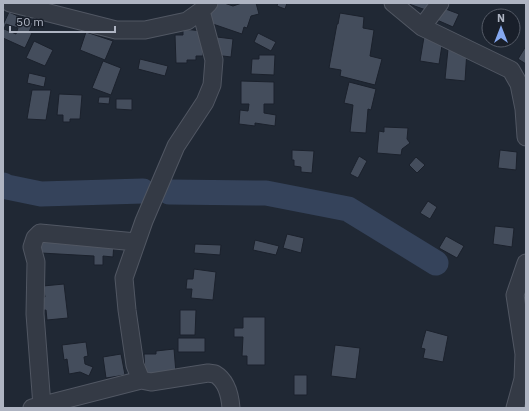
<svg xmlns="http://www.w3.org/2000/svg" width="529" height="411" font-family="'IBM Plex Sans',sans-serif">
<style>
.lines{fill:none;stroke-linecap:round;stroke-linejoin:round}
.river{stroke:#35435b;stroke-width:25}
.building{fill:#444d5c;stroke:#1b212c;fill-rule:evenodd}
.minor-casing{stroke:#515763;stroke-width:19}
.minor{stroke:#343a45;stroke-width:17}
</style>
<rect width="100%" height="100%" fill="#202834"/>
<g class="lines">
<!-- river -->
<path class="river" d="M3,185l4,2 34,7 102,-3
M169,192l97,1 82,16 88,54"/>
</g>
<!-- building -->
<path class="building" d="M214,3h10l9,3 9,-3h14l3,11 -8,2 -4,12 -3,-1 -2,7 -35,-12z
M278,3h9l-2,6 -8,-3z
M406,3h23l-3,7z
M443,8l16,6 -6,13 -16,-7z
M9,12l24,11 -4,9 3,1 -7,15 -22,-10v-13zM6,24l12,4 -2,6 -12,-5z
M490,12l14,4h-15v18l-5,-1z
M340,13l24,4 -1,11 11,2 -4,26 12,3 -7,26 -35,-9 1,-6 -12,-2 8,-44h1z
M183,29l20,2v25h-7v4h-9v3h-11l-1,-28h8z
M86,32l27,9 -8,19 -25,-10z
M258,33l18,9 -5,9 -17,-9z
M217,37l16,2 -2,18 -16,-2z
M424,37l19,2 -4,25 -19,-3z
M34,41l19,9 -8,16 -19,-8z
M526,46v18l-8,-5z
M448,49l19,1 -2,31 -20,-2z
M259,55h16l-1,20 -23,-1 1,-15h7z
M140,59l28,7 -3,10 -27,-7z
M103,61l18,7 -10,27 -19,-7z
M29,73l17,4 -2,10 -17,-4z
M241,81l33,1v22h-10v9l12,2 -1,11 -20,-3v3l-16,-2 1,-14 8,1 1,-7h-8z
M349,82l27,7 -5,21 -3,-1 -2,24 -16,-1 3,-27 -9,-2z
M32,90h19l-5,30 -19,-1z
M59,94l23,1 -2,24h-10v3h-7v-7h-6z
M99,97h11l-1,7 -11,-1z
M116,99h16v11l-16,-1z
M384,127l24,1 -1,11 3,4 -8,6 -1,6 -24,-2 2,-22 5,1z
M292,150l22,1 -2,22 -11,-1v-5l-7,-1v-6h-2z
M500,150l17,2 -1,18 -18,-2z
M359,156l8,5 -9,17 -8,-4z
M416,157l9,8 -8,8 -8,-8z
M428,201l9,6 -7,12 -10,-6z
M495,226l19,2 -2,19 -19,-3z
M287,234l17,4 -3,15 -18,-5z
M446,236l18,10 -7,12 -18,-10z
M42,239l72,4 -1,14 -10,-1v9h-9v-9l-53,-3z
M255,240l24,6 -3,9 -23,-5z
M195,244l26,1 -1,10 -26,-2z
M194,269l22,3 -3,28 -22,-2 1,-9h-6l1,-10h6z
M64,284l4,34 -21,2 -1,-10 -8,1 -2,-13 9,-1 -2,-11z
M180,310h16l-1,25h-15z
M243,317h22v48h-18v-9h-5l1,-19h-9v-9h9z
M426,330l22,6 -5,26 -20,-4 2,-9 -4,-1z
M178,338h27v14h-27z
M86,342l2,14 -4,1 1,7 8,3 -4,9 -9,-4 -11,2 -2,-15 -3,1 -2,-15z
M335,345l25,3 -4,31 -25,-3z
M174,349l2,24 -31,1 -1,-20h12v-3z
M121,354l4,21 -19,3 -3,-21z
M294,375h13v20h-13z"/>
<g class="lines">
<defs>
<path id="minor" d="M10,3l106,27h29l42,-9 14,-10
M209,3l-8,8 13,49 -2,25 -7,17 -29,44 -32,75 -20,57 3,32 8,55 6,15 10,2 57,-9 7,1c12,7 15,21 16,34
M393,3l29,24 89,43 8,14 5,25 2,28
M422,27l18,-24
M42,406l-7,-92 1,-52 -4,-15 3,-9 5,-5 96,9
M32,408l109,-28
M515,408l8,-29 1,-25 -9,-59 11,-32"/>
</defs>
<!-- minor casing -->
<use href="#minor" class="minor-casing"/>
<!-- minor -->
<use href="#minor" class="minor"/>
</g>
<!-- border -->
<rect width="529" height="411" fill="none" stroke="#aeb4c2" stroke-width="8"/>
<!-- north arrow -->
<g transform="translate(501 28)"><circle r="19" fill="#191f2a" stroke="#555b67"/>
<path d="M0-3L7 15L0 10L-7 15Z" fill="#85a8f0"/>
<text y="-6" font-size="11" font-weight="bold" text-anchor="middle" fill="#aeb4c2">N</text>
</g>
<!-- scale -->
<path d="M10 26v6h105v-6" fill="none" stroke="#aeb4c2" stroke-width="2"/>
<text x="16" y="26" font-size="12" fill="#aeb4c2" stroke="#191f2a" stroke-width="3" paint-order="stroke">50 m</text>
</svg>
